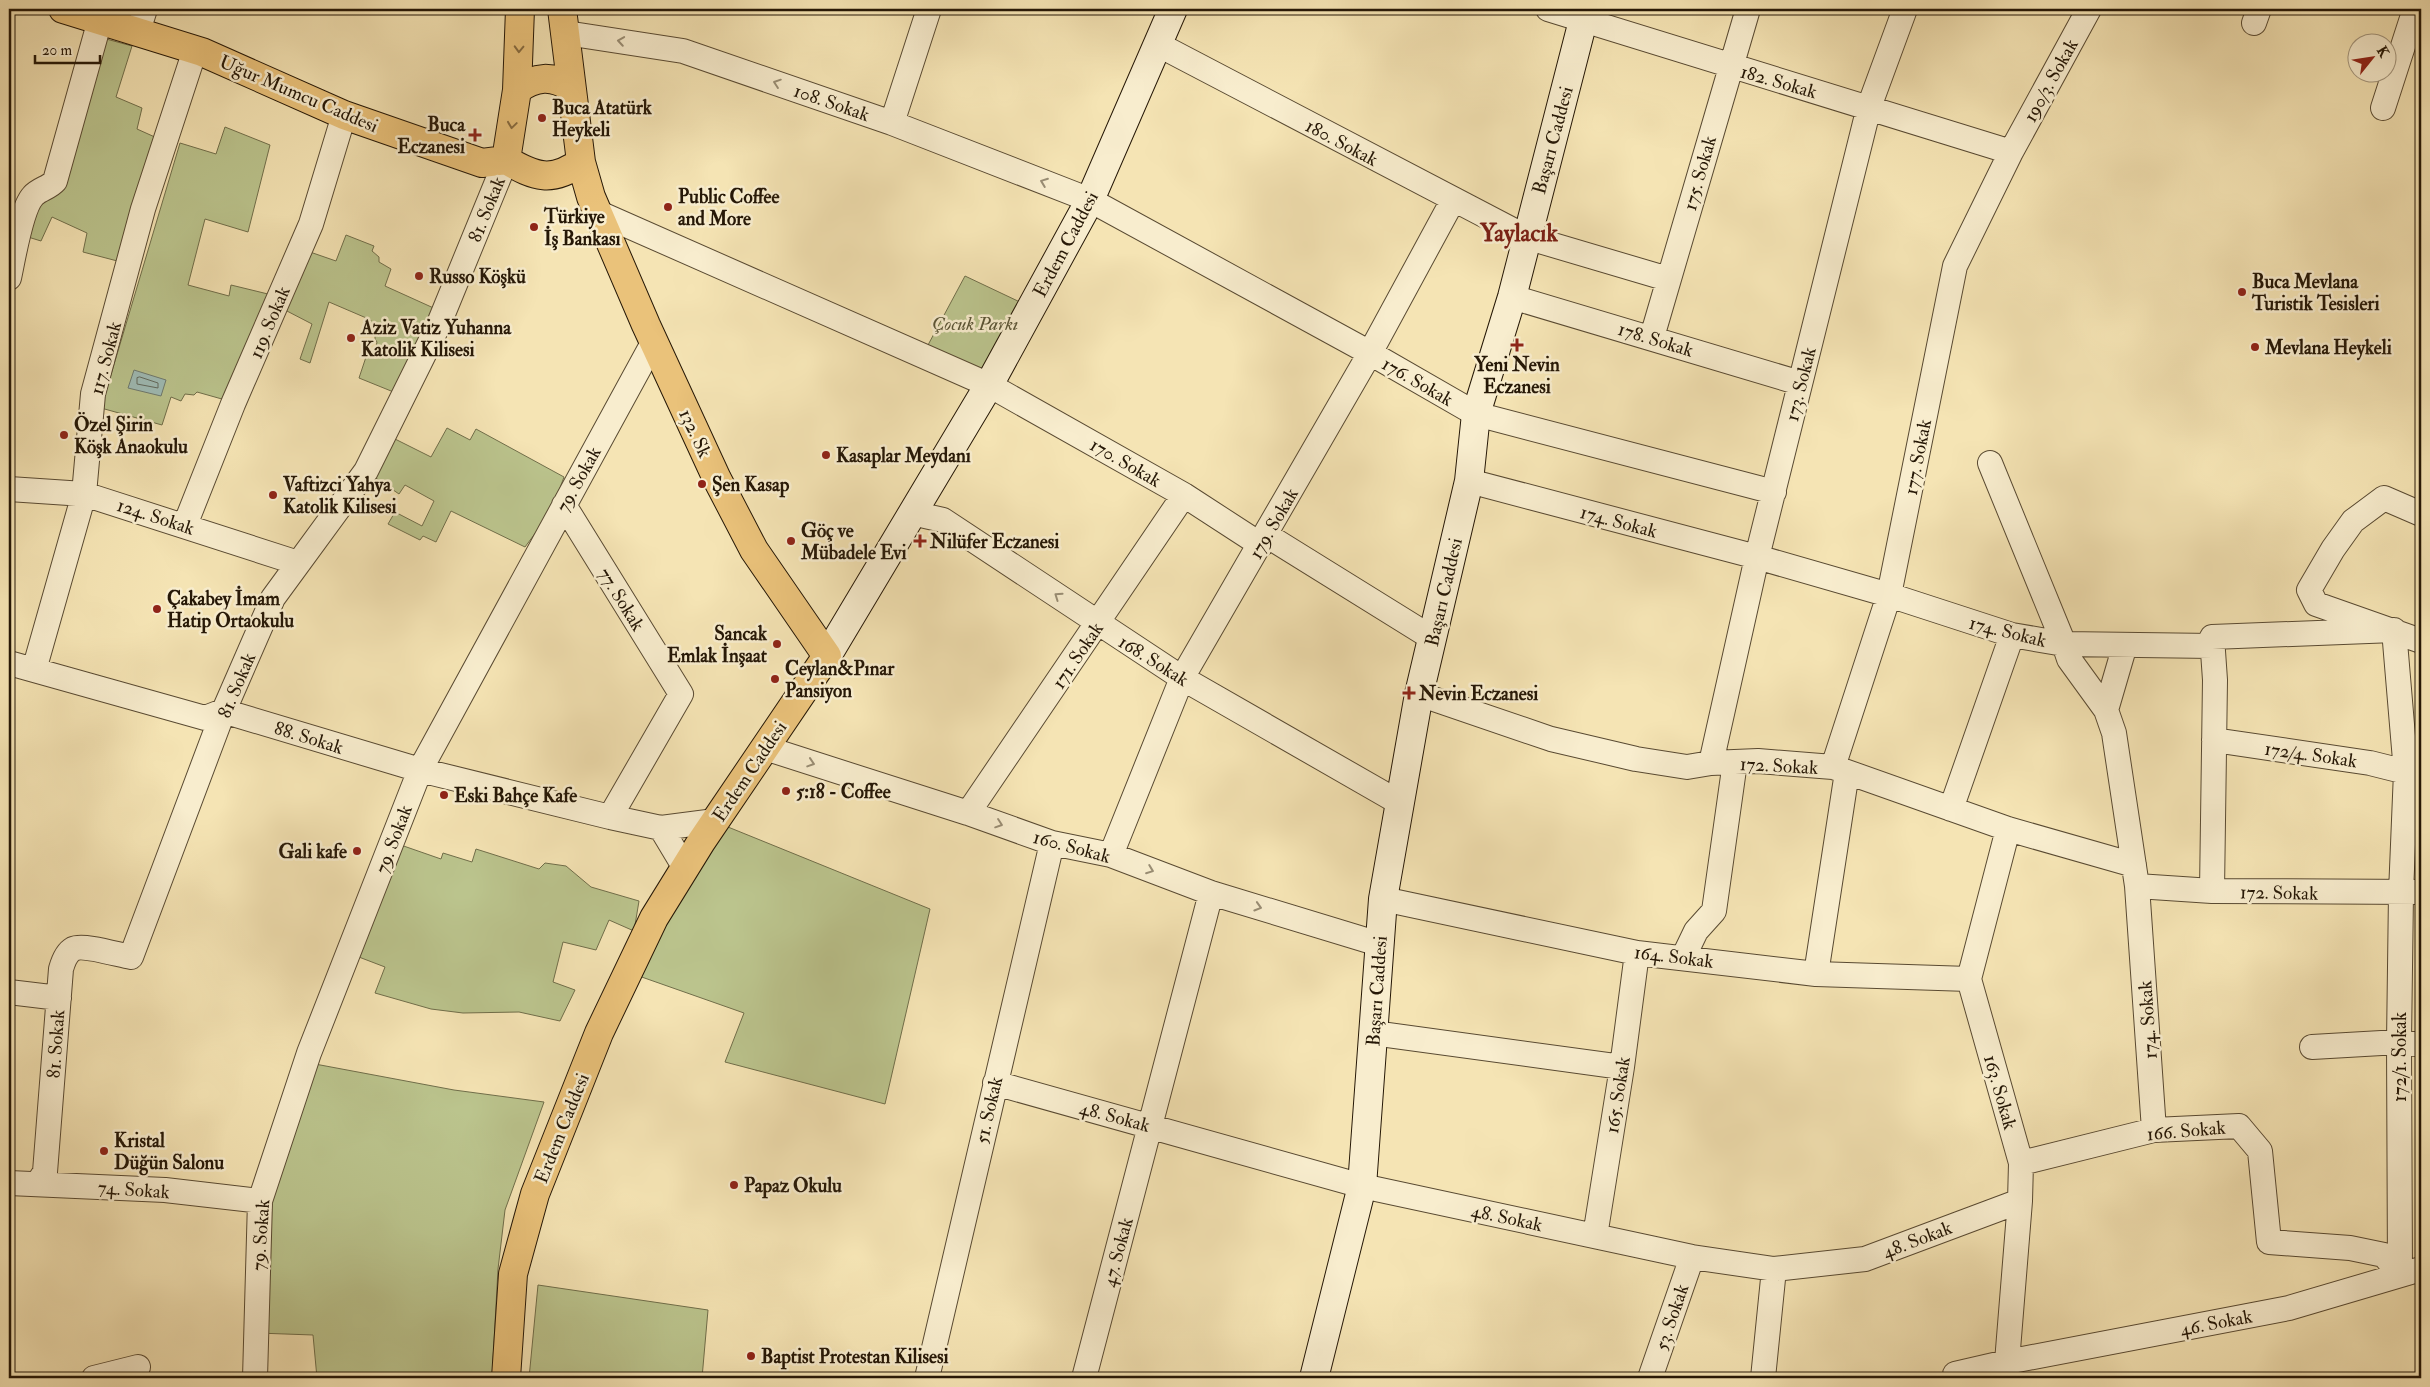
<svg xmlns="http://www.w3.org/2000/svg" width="2430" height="1387" font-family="'IM FELL Double Pica',serif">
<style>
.green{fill:#bbc48d;stroke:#706e4a}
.water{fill:#9fbcb6;stroke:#6e7a70}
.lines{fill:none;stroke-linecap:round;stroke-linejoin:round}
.shore{stroke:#626a5e;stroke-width:1}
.street-casing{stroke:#594a32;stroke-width:26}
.secondary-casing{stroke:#251706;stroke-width:30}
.primary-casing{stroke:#251706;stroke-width:30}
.street{stroke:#f8edce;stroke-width:24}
.secondary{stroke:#f8edce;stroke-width:28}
.primary{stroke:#eac27a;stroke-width:28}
.oneway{stroke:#998d74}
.oneway2{stroke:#886c40}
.poi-dot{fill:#8f2418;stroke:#f8edce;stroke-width:2}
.labels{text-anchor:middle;stroke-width:5;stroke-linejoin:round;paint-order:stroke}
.street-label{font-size:19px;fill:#251706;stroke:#f8edce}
.poi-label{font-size:19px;font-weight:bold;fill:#251706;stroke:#f8edce;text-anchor:start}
.park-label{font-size:19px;font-style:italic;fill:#5a5435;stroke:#f8edce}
.district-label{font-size:24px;font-weight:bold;fill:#7a1f14;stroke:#f8edce}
</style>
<rect width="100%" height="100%" fill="#f5e4b4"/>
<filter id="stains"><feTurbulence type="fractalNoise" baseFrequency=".004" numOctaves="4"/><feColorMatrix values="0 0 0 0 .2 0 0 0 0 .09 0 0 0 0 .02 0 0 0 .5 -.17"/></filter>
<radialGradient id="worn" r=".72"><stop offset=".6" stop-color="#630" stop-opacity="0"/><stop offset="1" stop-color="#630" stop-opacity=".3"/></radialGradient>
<!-- green -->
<path class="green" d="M99,37l33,9 -16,51 26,11 -5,21 20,9 -32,125 -42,-11 4,-19 -35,-16 -11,24 -13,-4z
M225,127l45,18 -22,87 -43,-13 -17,66 41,11 2,-11 41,10 -43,106 -32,-9 -3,3 -9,-1 -4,7 -10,-4 -9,28 -61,-17 79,-265 36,11z
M346,235l28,11 -2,5 7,6v5l12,7 -6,17 53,24 -42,83 -37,-15 8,-24 7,1 3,-13 -2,-3v-7l-7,-4 3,-8 -42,-18 -19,61 -10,-4 12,-35 -27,-14 25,-58 26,9z
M965,276l57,27 -38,68 -56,-26z
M447,428l23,12 6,-11 88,48 -13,35 -26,35 -74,-36 -15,31 -13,-6 -3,4 -32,-16 7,-12 27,14 12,-25 -29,-16 -6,9 -29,-20 21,-37 40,20z
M728,827l202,82 -45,195 -160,-42 19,-49 -108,-38 34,-67z
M395,843l46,16 2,-6 29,9 4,-13 63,20 6,-6 21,3 25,21 48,14 -5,30 -25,-11 -13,30 -33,-8 -10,40 22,8 -15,31 -41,-9 -56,1 -32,-4 -56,-16 10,-26 -34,-13z
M315,1064l139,26 90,12 -39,108 -7,59 -6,109h-175l-4,-43 -56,-2 8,-120z
M538,1285l170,25 -6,68h-173z"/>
<!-- water -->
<path class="water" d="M134,370l32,10 -5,16 -33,-8z"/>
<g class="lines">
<!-- shore -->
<path class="shore" d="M140,377l18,6v5l-21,-4v-6z"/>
<defs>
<path id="street" d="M1548,9l463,143
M2254,23l5,-14
M138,31l7,-22
M566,33l117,18 209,72 198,77 280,153 106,61 298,78
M1159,45l367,192 142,42
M2383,108l32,-99
M892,123l37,-114
M599,213l390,172 195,110 77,50
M9,278c4,-18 12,-69 24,-82 6,-7 16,-8 22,-15l45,-161
M1512,297l288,86
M1652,337l96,-328
M1990,463l74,181 149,2
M1469,481l288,76 132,38 123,40 52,9 5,15 37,51 8,23 23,153 17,244
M9,489l75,5 214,69
M564,505l117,189 -71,123
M912,513l31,7 239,158 218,125
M2421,514l-37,-16 -31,23 -20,28 -24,41 7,14 105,37
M185,525l48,-121 78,-180 33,-109
M1266,535l166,103
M2394,630l12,142 -5,121 -2,149 1,233
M9,663l196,55 18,-7 197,59 190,47 51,11 54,-7
M34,670l50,-176 9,-100 50,-185 52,-159
M1419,694l132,45 85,20 51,8 24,-4 47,-2 75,6 175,62 126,36
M2106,710l19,-65
M2214,740l156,23 36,9
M765,748l203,65 84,30 59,12 100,38 168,51
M1711,763l46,-206 112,-450 36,-98
M1833,767l56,-172 66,-329 56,-114 78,-143
M1951,809l61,-174
M968,813l216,-318
M661,828l24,40
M1111,855l71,-177 188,-325 83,-153
M2137,886l75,5 209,1
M2212,891l3,-211 -3,-43 182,-7
M1383,899l254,54 179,21 153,5
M1683,958l13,-27 18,-20 21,-149
M1816,974l31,-202
M9,992l50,6
M1373,1033l249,34
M2312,1047l87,-5 22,2
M995,1083l367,103 330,71 82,12 91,-10 155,-58
M2021,1163l133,-33 85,-4 21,25 9,91 81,6 34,7 16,20
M9,1183l156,7 95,11
M38,1183l7,-11 16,-203c2,-7 5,-16 12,-20 10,-5 46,6 58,8l91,-242 51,-117 93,-127 72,-145 68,-166
M1595,1236l27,-169 15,-114
M2007,1362l13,-161 1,-38 -52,-184 39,-150
M94,1378l44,-11
M255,1378l5,-177 49,-148 111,-283 234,-429
M927,1378l125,-535
M1084,1378l127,-485
M1650,1378l42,-121
M1763,1378l11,-109
M1955,1378v-4l52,-12 282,-54 132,-39"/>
<path id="secondary" d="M827,656l162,-271 101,-185 83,-191
M1314,1378l48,-192 21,-287 36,-205 50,-213 7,-67 36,-117 74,-288"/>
<path id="primary" d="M63,9l139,43 142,63 138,48 24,-3
M517,90c18,-14 36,-15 54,-2
M506,160l11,-70 3,-81
M506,160c29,17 46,23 75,2
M506,1378l7,-104 22,-80 64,-161 55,-115 47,-76 126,-186 -73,-106 -37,-71 -71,-154 -55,-128 -10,-35 -19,-153"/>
</defs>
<!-- street casing -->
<use href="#street" class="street-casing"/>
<!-- secondary casing -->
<use href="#secondary" class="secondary-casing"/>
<!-- primary casing -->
<use href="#primary" class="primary-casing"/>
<!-- street -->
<use href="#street" class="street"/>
<!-- secondary -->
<use href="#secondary" class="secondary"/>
<!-- primary -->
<use href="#primary" class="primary"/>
</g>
<!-- one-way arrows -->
<defs><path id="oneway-chevron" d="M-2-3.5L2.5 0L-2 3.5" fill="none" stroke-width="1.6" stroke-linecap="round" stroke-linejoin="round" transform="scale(1.25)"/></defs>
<g class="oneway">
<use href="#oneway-chevron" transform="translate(621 41) rotate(-171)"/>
<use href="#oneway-chevron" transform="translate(777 83) rotate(-161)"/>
<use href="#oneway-chevron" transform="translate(1044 182) rotate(-159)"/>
<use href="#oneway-chevron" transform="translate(1058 596) rotate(-145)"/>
<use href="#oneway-chevron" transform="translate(811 763) rotate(18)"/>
<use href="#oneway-chevron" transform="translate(999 824) rotate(19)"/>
<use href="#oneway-chevron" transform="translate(1150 870) rotate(21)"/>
<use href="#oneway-chevron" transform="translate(1258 907) rotate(17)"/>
</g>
<g class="oneway2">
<use href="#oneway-chevron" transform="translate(519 49) rotate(92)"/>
<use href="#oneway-chevron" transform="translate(512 125) rotate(98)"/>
</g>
<!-- markers -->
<g class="poi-dot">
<circle cx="542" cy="118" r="5"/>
<path d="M472.5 127.5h5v5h5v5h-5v5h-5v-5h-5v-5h5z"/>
<circle cx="668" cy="207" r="5"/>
<circle cx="534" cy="227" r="5"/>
<circle cx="419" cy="276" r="5"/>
<circle cx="2242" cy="292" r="5"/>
<circle cx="351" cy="338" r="5"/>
<path d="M1514.5 337.5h5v5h5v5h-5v5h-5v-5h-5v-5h5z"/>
<circle cx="2255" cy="347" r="5"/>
<circle cx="64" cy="435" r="5"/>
<circle cx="826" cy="455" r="5"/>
<circle cx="702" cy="484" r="5"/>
<circle cx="273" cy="495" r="5"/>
<circle cx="791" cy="541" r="5"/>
<path d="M917.5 533.5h5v5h5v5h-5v5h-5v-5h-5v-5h5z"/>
<circle cx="157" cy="609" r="5"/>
<circle cx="777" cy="644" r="5"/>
<circle cx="775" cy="679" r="5"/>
<path d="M1406.5 685.5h5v5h5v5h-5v5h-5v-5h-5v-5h5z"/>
<circle cx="786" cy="791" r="5"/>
<circle cx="444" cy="795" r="5"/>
<circle cx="357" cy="851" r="5"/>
<circle cx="104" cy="1151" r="5"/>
<circle cx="734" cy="1185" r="5"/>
<circle cx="751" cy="1356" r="5"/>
</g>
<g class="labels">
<!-- street labels -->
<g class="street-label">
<text transform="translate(2050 80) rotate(-61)" y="7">190/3. Sokak</text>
<text transform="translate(1779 81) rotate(16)" y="7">182. Sokak</text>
<text transform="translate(299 93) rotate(23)" y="7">Uğur Mumcu Caddesi</text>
<text transform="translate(832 102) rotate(19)" y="7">108. Sokak</text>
<text transform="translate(1552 140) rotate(-75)" y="7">Başarı Caddesi</text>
<text transform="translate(1342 142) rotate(28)" y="7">180. Sokak</text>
<text transform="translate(1699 173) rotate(-74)" y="7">175. Sokak</text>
<text transform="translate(486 209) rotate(-68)" y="7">81. Sokak</text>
<text transform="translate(1065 244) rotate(-62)" y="7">Erdem Caddesi</text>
<text transform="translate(269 322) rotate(-67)" y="7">119. Sokak</text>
<text transform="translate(1656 339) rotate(17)" y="7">178. Sokak</text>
<text transform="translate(105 358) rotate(-75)" y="7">117. Sokak</text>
<text transform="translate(1418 381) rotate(30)" y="7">176. Sokak</text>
<text transform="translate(1800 384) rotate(-76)" y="7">173. Sokak</text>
<text transform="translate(696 433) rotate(65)" y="7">132. Sk</text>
<text transform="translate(1917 457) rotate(-79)" y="7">177. Sokak</text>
<text transform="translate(1126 462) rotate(30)" y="7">170. Sokak</text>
<text transform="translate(578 479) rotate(-61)" y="7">79. Sokak</text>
<text transform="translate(156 516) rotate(18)" y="7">124. Sokak</text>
<text transform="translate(1619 521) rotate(15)" y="7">174. Sokak</text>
<text transform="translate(1273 523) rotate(-60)" y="7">179. Sokak</text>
<text transform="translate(1443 592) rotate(-77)" y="7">Başarı Caddesi</text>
<text transform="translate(622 599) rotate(58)" y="7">77. Sokak</text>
<text transform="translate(2008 631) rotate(14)" y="7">174. Sokak</text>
<text transform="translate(1077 655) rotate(-56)" y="7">171. Sokak</text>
<text transform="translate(1154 660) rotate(32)" y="7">168. Sokak</text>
<text transform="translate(236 685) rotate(-67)" y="7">81. Sokak</text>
<text transform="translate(309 737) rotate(17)" y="7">88. Sokak</text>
<text transform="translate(2311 754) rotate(8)" y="7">172/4. Sokak</text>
<text transform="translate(1779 765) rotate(3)" y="7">172. Sokak</text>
<text transform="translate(749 771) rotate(-56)" y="7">Erdem Caddesi</text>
<text transform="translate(393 839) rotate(-69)" y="7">79. Sokak</text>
<text transform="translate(1072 846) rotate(15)" y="7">160. Sokak</text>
<text transform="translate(2279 892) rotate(1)" y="7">172. Sokak</text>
<text transform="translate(1674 956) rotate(7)" y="7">164. Sokak</text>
<text transform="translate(1376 991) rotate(-86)" y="7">Başarı Caddesi</text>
<text transform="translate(2147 1020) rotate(-94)" y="7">174. Sokak</text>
<text transform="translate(55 1044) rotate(-86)" y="7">81. Sokak</text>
<text transform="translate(2399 1057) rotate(-90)" y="7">172/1. Sokak</text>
<text transform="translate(2001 1092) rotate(74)" y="7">163. Sokak</text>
<text transform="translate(1617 1095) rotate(-81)" y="7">165. Sokak</text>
<text transform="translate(988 1110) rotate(-77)" y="7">51. Sokak</text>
<text transform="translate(1115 1116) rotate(15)" y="7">48. Sokak</text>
<text transform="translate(561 1128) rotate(-68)" y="7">Erdem Caddesi</text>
<text transform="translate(2186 1130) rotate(-5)" y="7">166. Sokak</text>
<text transform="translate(134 1189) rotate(4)" y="7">74. Sokak</text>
<text transform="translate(1507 1217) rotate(12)" y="7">48. Sokak</text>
<text transform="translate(260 1235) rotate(-86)" y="7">79. Sokak</text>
<text transform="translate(1917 1239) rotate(-21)" y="7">48. Sokak</text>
<text transform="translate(1117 1252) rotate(-75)" y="7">47. Sokak</text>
<text transform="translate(1671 1317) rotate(-71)" y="7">53. Sokak</text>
<text transform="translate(2216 1322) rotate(-11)" y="7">46. Sokak</text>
</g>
<!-- poi labels -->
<g class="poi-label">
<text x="552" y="114">Buca Atatürk<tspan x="552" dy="22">Heykeli</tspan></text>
<text x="465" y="131" text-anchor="end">Buca<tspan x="465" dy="22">Eczanesi</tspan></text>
<text x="678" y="203">Public Coffee<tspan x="678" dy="22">and More</tspan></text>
<text x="544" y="223">Türkiye<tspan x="544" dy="22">İş Bankası</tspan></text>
<text x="429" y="283">Russo Köşkü</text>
<text x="2252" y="288">Buca Mevlana<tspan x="2252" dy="22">Turistik Tesisleri</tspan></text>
<text x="361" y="334">Aziz Vatiz Yuhanna<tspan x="361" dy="22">Katolik Kilisesi</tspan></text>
<text x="2265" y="354">Mevlana Heykeli</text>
<text x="1517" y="371" text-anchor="middle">Yeni Nevin<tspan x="1517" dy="22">Eczanesi</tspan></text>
<text x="74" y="431">Özel Şirin<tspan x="74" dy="22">Köşk Anaokulu</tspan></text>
<text x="836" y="462">Kasaplar Meydanı</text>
<text x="283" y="491">Vaftizci Yahya<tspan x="283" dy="22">Katolik Kilisesi</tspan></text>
<text x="712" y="491">Şen Kasap</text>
<text x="801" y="537">Göç ve<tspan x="801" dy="22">Mübadele Evi</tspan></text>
<text x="930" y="548">Nilüfer Eczanesi</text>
<text x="167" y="605">Çakabey İmam<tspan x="167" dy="22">Hatip Ortaokulu</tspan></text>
<text x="767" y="640" text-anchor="end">Sancak<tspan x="767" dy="22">Emlak İnşaat</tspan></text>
<text x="785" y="675">Ceylan&amp;Pınar<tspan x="785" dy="22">Pansiyon</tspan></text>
<text x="1419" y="700">Nevin Eczanesi</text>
<text x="796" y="798">5:18 - Coffee</text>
<text x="454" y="802">Eski Bahçe Kafe</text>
<text x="347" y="858" text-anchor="end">Gali kafe</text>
<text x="114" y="1147">Kristal<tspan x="114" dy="22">Düğün Salonu</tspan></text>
<text x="744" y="1192">Papaz Okulu</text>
<text x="761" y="1363">Baptist Protestan Kilisesi</text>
</g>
<!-- park labels -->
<g class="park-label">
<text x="975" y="330">Çocuk Parkı</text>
</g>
<!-- district labels -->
<g class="district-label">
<text x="1519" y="241">Yaylacık</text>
</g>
</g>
<!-- margin -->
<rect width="2430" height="1387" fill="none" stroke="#f5e4b4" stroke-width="30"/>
<rect x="10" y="10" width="2410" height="1367" fill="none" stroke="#251706" stroke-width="2.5"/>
<rect x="15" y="15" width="2400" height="1357" fill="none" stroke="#251706"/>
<!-- north arrow -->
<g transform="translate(2372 58) rotate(60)"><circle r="24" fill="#f8edce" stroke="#a4977e"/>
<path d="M0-4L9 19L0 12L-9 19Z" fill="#8f2418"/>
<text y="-8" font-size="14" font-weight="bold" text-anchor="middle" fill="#251706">K</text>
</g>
<!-- scale -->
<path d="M35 55v8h65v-8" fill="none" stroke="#251706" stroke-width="2.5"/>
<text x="42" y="55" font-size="15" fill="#251706" stroke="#f8edce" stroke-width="4" paint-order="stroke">20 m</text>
<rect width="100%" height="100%" filter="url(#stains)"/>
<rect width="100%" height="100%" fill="url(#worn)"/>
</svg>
